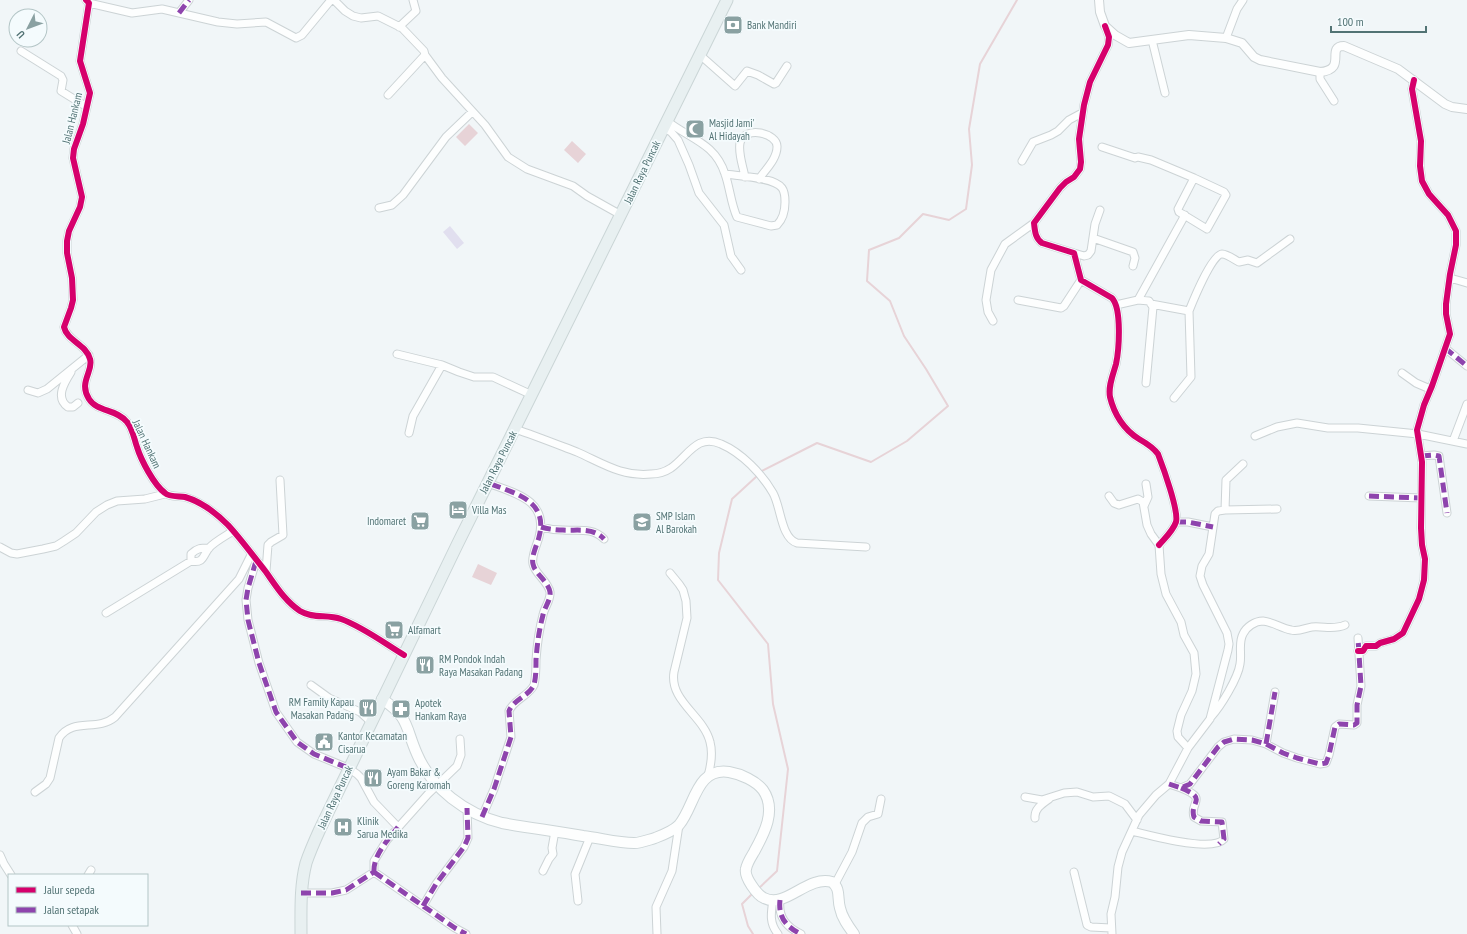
<svg xmlns="http://www.w3.org/2000/svg" width="1467" height="934" font-family="'PT Sans Narrow',sans-serif">
<style>
.green{fill:#e1dfef}
.water{fill:#e7d3d7}
.lines{fill:none;stroke-linecap:round;stroke-linejoin:round}
.stream{stroke:#e7d3d7;stroke-width:2}
.minor-casing{stroke:#ccd3d5;stroke-width:9}
.tertiary-casing{stroke:#ccd3d5;stroke-width:10}
.secondary-casing{stroke:#ccd5d7;stroke-width:12}
.trunk-casing{stroke:#cad5d6;stroke-width:13}
.minor{stroke:#fdfefe;stroke-width:7}
.tertiary{stroke:#fdfefe;stroke-width:8}
.secondary{stroke:#fdfefe;stroke-width:10}
.trunk{stroke:#e8f0f1;stroke-width:11}
.quiet{stroke:#8e44ad;stroke-width:5;stroke-dasharray:10 5;stroke-linecap:butt}
.cycleway-casing{stroke:#f4fbfd;stroke-width:8}
.cycleway{stroke:#d6006c;stroke-width:6}
.labels{text-anchor:middle;stroke-width:3.5;stroke-linejoin:round;paint-order:stroke}
.poi-label{font-size:11px;fill:#527374;stroke:#f4fbfd;text-anchor:start}
.street-label{font-size:11px;fill:#527374;stroke:#f4fbfd}
</style>
<rect width="100%" height="100%" fill="#f1f6f8"/>
<!-- green -->
<path class="green" d="M450,226l14,17 -7,6 -14,-17z"/>
<!-- water -->
<path class="water" d="M469,124l9,9 -13,13 -9,-9z
M572,141l14,13 -8,9 -14,-13z
M478,564l19,9 -6,12 -19,-8z"/>
<g class="lines">
<!-- stream -->
<path class="stream" d="M760,472l57,-29 54,19 36,-21 41,-35 -22,-37 -22,-33 -14,-35 -23,-20 2,-31 30,-12 24,-24 26,6 17,-11 6,-44 -3,-36 11,-65 37,-64
M757,476l-25,23 -13,54 -1,27 50,64 5,60 15,65 -11,102 -19,18
M753,934l-5,-8 -6,-22 11,-11"/>
<defs>
<path id="minor" d="M86,0l3,3 -9,58 10,32 -7,31 -9,25 -1,9 9,39 -2,10 -11,24 -2,10v12l5,25 1,22 -2,8 -7,19c3,14 22,17 26,32 4,12 -12,23 -1,40 8,13 28,10 38,23 6,7 7,17 10,25 4,13 17,38 28,46 4,4 14,3 20,4 17,5 31,16 43,28 13,14 26,32 38,47 10,14 19,29 34,39 13,8 27,3 41,8 22,8 43,24 63,36
M334,0l11,11 8,5 8,2 17,-2 24,12 22,23 1,4 17,23 43,47 23,32 19,12 46,17 14,10 34,19
M89,3l43,10 30,-4 56,13 19,2 29,-2 30,16 6,-3 29,-35
M179,13l10,-13
M1105,26l4,11 -1,8 -18,37 -6,23 -5,34 2,23 -1,7 -6,8 -8,5 -6,6 -26,35c1,8 1,15 8,20l32,10 7,27 31,18c10,11 7,52 4,66 -3,11 -8,22 -6,33 4,17 14,33 29,42 7,4 14,8 19,15 5,13 21,57 18,68 -3,9 -11,16 -17,23
M399,27l17,-16 -3,-11
M1226,38l11,-29 6,-9
M1152,40l13,53
M21,51l40,25 2,4 -2,11 26,16
M700,55l35,31 12,-15 11,4 16,9 2,-1 11,-17
M1320,72v7l14,22
M388,95l37,-40
M667,121c23,18 48,22 58,53 5,14 6,30 12,43l34,9 6,-1c6,-6 8,-14 8,-23 0,-5 0,-10 -3,-14 -8,-11 -44,-12 -57,-14
M664,128l7,4 7,8 11,25 10,28 25,32 7,31 10,14
M1102,147l33,11 3,-1 13,3 43,18
M1022,161l11,-19 18,-7 7,-4 11,-11 13,-7
M745,177c-2,-11 -7,-23 -5,-34 4,-18 38,-10 37,4 0,12 -12,23 -18,32
M1194,178l30,14 2,3 -19,34 -28,-17 -1,-3z
M379,208l13,-3 11,-10 43,-58 26,-25
M1093,238l40,14 2,6 -2,8
M1074,253l10,3 4,-1 3,-4 4,-27 5,-14
M1450,278l17,5
M1018,300l43,8 3,-2 17,-26
M1138,300l47,-85
M1151,304l38,7 2,66 -17,21
M1116,305l22,-5 11,1 4,6 -7,76
M1189,311c4,-10 23,-57 33,-57 5,0 13,6 17,8l9,-2 9,3 33,-24
M993,321l-5,-9 -2,-12 5,-30 14,-26 29,-21
M1445,348l22,18
M397,354l45,11 17,7 15,5h19l39,18
M71,372c-7,11 -16,26 -3,35h5l5,-4
M1402,373l14,10 14,6
M28,390l10,3 9,-4 42,-34
M515,429c21,7 41,15 62,23 25,11 45,25 74,22 7,0 14,-2 20,-6 17,-12 26,-35 50,-24 21,9 41,30 52,49 8,14 8,45 24,50l69,4
M409,433l4,-17 29,-51
M1255,436l22,-9 20,-4 31,5h30l60,6 49,10
M1453,441l14,-37
M1421,456l13,-1 5,1 8,57
M1109,496l5,7 5,2 19,-6 5,3 4,23 4,9 8,11 2,29 5,20 15,28 3,13 10,18 2,21 -4,17 -11,24 -4,16 1,6 10,11
M1369,496l52,2
M1144,506l4,-9 -2,-13
M1225,510l1,-30 17,-16
M1176,522h12l25,5
M541,527c7,2 14,3 22,3 14,1 30,-3 41,9
M0,547l11,6 6,1 26,-5 13,-3 8,-5 12,-8 20,-21 11,-7 10,-4 28,-2 20,-5
M191,561v-7c6,-6 10,-6 18,-6
M256,561l-8,27 -2,12 2,20 11,43 17,49 21,30 17,12 34,14 9,6 4,4 13,24 24,25
M266,571l2,-26 3,-3 12,-7 -3,-55
M670,573l9,11 4,6 3,11 1,17 -13,54c-5,29 30,44 36,70 3,11 1,23 -2,34
M106,613l85,-52c13,3 12,-6 18,-13 5,-6 18,-13 24,-17
M1358,651h5l3,-5h10l4,-3 14,-4 9,-6 16,-34 5,-19 1,-21 -3,-14 -1,-17 1,-66 -5,-32 7,-25 8,-19 18,-52 -4,-20v-10l4,-30 6,-29v-14l-8,-16 -19,-21 -7,-13 -2,-15 1,-25 -9,-52 2,-9
M311,685l18,13 31,14 11,10
M1211,717c10,-11 27,-39 29,-53 2,-10 -2,-21 3,-30 3,-7 12,-13 20,-13 10,1 18,7 28,9 8,2 14,-2 21,-3 12,-1 22,3 33,-2
M1266,744l9,-52
M1169,784l12,4 9,-4 28,-37 6,-5 10,-3 18,1 14,4 17,9 14,5 23,6 6,-1 3,-8 6,-28 4,-3 15,1 3,-2v-18l4,-19 -3,-48
M35,792l11,-8 4,-6 9,-40c14,-21 38,-6 56,-21l124,-138 12,-24
M1025,797l17,3 22,-7 13,-1 16,5 16,-1 16,8 12,16
M482,817l12,-28 17,-52 -2,-26c5,-12 20,-15 25,-26 2,-8 2,-17 2,-25 1,-15 3,-30 7,-45 1,-7 8,-15 7,-23 -2,-11 -15,-18 -17,-28 -2,-8 4,-19 6,-27 10,-37 -25,-44 -51,-54
M1035,818c-1,-9 7,-14 14,-19
M1132,831c17,4 80,22 92,8l-2,-17 -21,-1 -7,-4c-5,-15 15,-18 -13,-29
M0,855l4,9 7,11
M543,871l6,-12 4,-5 -1,-6 3,-17
M374,872v-11l13,-21 41,-46 29,-28 4,-11 -1,-16
M374,872l81,56 11,6
M1074,872l13,53 4,2 20,1
M88,875l3,-5
M835,884l17,-32 10,-29 6,-6 10,-3 3,-15
M301,893h31l14,-3 28,-18
M773,900c-2,13 -4,23 5,34
M780,900c-2,17 6,27 21,34
M578,901l-3,-27 15,-37
M423,906l13,-22 28,-37 4,-9 -1,-30
M72,925l5,9
M657,934l-1,-27 16,-36 7,-46
M1112,934l-1,-20 4,-17 3,-30 4,-15 17,-37 17,-20 13,-11 19,-36 22,-29 18,-69 1,-6 -2,-11 -24,-48 -3,-9 2,-10 7,-12 6,-40 3,-3 7,-1 52,-1"/>
<path id="tertiary" d="M1099,0l1,12 5,14 10,9 14,8 60,-8 37,3 16,5 12,14 6,3 60,12c28,-2 5,-26 24,-26l54,23 47,35 7,3 15,2"/>
<path id="secondary" d="M382,699c28,19 23,28 35,55 15,35 49,60 85,69 27,5 54,8 81,13 17,2 35,7 51,7 7,0 14,-3 21,-5 8,-3 18,-7 24,-13 16,-19 17,-58 50,-53 12,2 27,9 34,18 14,20 1,44 -9,62 -3,5 -7,11 -8,17 -2,8 11,26 18,29 22,11 43,-23 68,-16 9,7 5,16 8,26 2,10 8,18 14,26"/>
<path id="trunk" d="M301,934c0,-24 -1,-48 5,-71 4,-12 9,-23 14,-34l137,-284 270,-545"/>
</defs>
<!-- minor casing -->
<use href="#minor" class="minor-casing"/>
<!-- tertiary casing -->
<use href="#tertiary" class="tertiary-casing"/>
<!-- secondary casing -->
<use href="#secondary" class="secondary-casing"/>
<!-- trunk casing -->
<use href="#trunk" class="trunk-casing"/>
<!-- minor -->
<use href="#minor" class="minor"/>
<!-- tertiary -->
<use href="#tertiary" class="tertiary"/>
<!-- secondary -->
<use href="#secondary" class="secondary"/>
<!-- trunk -->
<use href="#trunk" class="trunk"/>
<!-- quiet -->
<path class="quiet" d="M179,13l10,-13
M1445,348l22,18
M1421,456l13,-1 5,1 8,57
M1369,496l52,2
M1176,522h12l25,5
M541,527c7,2 14,3 22,3 14,1 30,-3 41,9
M256,561l-8,27 -2,12 2,20 11,43 17,49 21,30 17,12 34,14
M1266,744l9,-52
M1169,784l12,4 9,-4 28,-37 6,-5 10,-3 18,1 14,4 17,9 14,5 23,6 6,-1 3,-8 6,-28 4,-3 15,1 3,-2v-18l4,-19 -3,-48
M1181,788c28,11 8,14 13,29l7,4 21,1 2,17 -5,5
M482,817l12,-28 17,-52 -2,-26c5,-12 20,-15 25,-26 2,-8 2,-17 2,-25 1,-15 3,-30 7,-45 1,-7 8,-15 7,-23 -2,-11 -15,-18 -17,-28 -2,-8 4,-19 6,-27 10,-37 -25,-44 -51,-54
M374,872l81,56 11,6
M374,872c-1,-17 14,-32 24,-45
M301,893h31l14,-3 28,-18
M780,900c-2,17 6,27 21,34
M423,906l13,-22 28,-37 4,-9 -1,-30"/>
<defs>
<path id="cycleway" d="M86,0l3,3 -9,58 10,32 -7,31 -9,25 -1,9 9,39 -2,10 -11,24 -2,10v12l5,25 1,22 -2,8 -7,19c3,14 22,17 26,32 4,12 -12,23 -1,40 8,13 28,10 38,23 6,7 7,17 10,25 4,13 17,38 28,46 4,4 14,3 20,4 17,5 31,16 43,28 13,14 26,32 38,47 10,14 19,29 34,39 13,8 27,3 41,8 22,8 43,24 63,36
M1105,26l4,11 -1,8 -18,37 -6,23 -5,34 2,23 -1,7 -6,8 -8,5 -6,6 -26,35c1,8 1,15 8,20l32,10 7,27 31,18c10,11 7,52 4,66 -3,11 -8,22 -6,33 4,17 14,33 29,42 7,4 14,8 19,15 5,13 21,57 18,68 -3,9 -11,16 -17,23
M1358,651h5l3,-5h10l4,-3 14,-4 9,-6 16,-34 5,-19 1,-21 -3,-14 -1,-17 1,-66 -5,-32 7,-25 8,-19 18,-52 -4,-20v-10l4,-30 6,-29v-14l-8,-16 -19,-21 -7,-13 -2,-15 1,-25 -9,-52 2,-9"/>
</defs>
<!-- cycleway casing -->
<use href="#cycleway" class="cycleway-casing"/>
<!-- cycleway -->
<use href="#cycleway" class="cycleway"/>
</g>
<!-- icons -->
<defs>
<symbol id="bank-square" viewBox="-11 -11 22 22"><rect x="-9" y="-9" width="18" height="18" rx="4" fill="#8aa1a2" stroke="#f4fbfd"/><path d="M-6-4H6V4H-6ZM0-2.3a2.3 2.3 0 1 0 0 4.6a2.3 2.3 0 1 0 0-4.6Z" fill="#fff"/></symbol>
<symbol id="mosque-square" viewBox="-11 -11 22 22"><rect x="-9" y="-9" width="18" height="18" rx="4" fill="#8aa1a2" stroke="#f4fbfd"/><path d="M3.5-4.9A6 6 0 1 0 3.5 4.9A5 5 0 1 1 3.5-4.9Z" fill="#fff"/></symbol>
<symbol id="hotel-square" viewBox="-11 -11 22 22"><rect x="-9" y="-9" width="18" height="18" rx="4" fill="#8aa1a2" stroke="#f4fbfd"/><path d="M-6-4.5h1.5V1H6V5H4.5V3h-9V5H-6ZM-4 0a1.8 1.8 0 1 1 3.6 0ZM.5 0V-2.5h3Q6-2.5 6 0Z" fill="#fff"/></symbol>
<symbol id="supermarket-square" viewBox="-11 -11 22 22"><rect x="-9" y="-9" width="18" height="18" rx="4" fill="#8aa1a2" stroke="#f4fbfd"/><path d="M-6-5.5h2.5l.6 2H6L4.5 2H-2.5L-4.4-4H-6ZM-1.5 3.2a1.3 1.3 0 1 0 .1 0ZM3 3.2a1.3 1.3 0 1 0 .1 0Z" fill="#fff"/></symbol>
<symbol id="school-square" viewBox="-11 -11 22 22"><rect x="-9" y="-9" width="18" height="18" rx="4" fill="#8aa1a2" stroke="#f4fbfd"/><path d="M0-5L7-2L0 1L-7-2ZM-4 1L0 2.5L4 1V4Q0 6-4 4Z" fill="#fff"/></symbol>
<symbol id="restaurant-square" viewBox="-11 -11 22 22"><rect x="-9" y="-9" width="18" height="18" rx="4" fill="#8aa1a2" stroke="#f4fbfd"/><path d="M-5-6h1v4h1v-4h1v4h1v-4h1v5L-1.5 .5V6h-2V.5L-5-1ZM5-6V6H3V1.5H1.5Q1.5-4 5-6Z" fill="#fff"/></symbol>
<symbol id="pharmacy-square" viewBox="-11 -11 22 22"><rect x="-9" y="-9" width="18" height="18" rx="4" fill="#8aa1a2" stroke="#f4fbfd"/><path d="M-2-6h4v4h4v4h-4v4h-4v-4h-4v-4h4Z" fill="#fff"/></symbol>
<symbol id="civic-square" viewBox="-11 -11 22 22"><rect x="-9" y="-9" width="18" height="18" rx="4" fill="#8aa1a2" stroke="#f4fbfd"/><path d="M-.6-6.5H3V-4.5H.6V-3L4-1V1h2V6H-6V1h2V-1L-.6-3ZM-1.2 2.5V6h2.4V2.5Z" fill="#fff"/></symbol>
<symbol id="hospital-square" viewBox="-11 -11 22 22"><rect x="-9" y="-9" width="18" height="18" rx="4" fill="#8aa1a2" stroke="#f4fbfd"/><path d="M-5-5h3v3.5h4V-5h3V5h-3V1.5h-4V5h-3Z" fill="#fff"/></symbol>
</defs>
<g fill-rule="evenodd">
<use href="#bank-square" x="722" y="14" width="22" height="22"/>
<use href="#mosque-square" x="684" y="118" width="22" height="22"/>
<use href="#hotel-square" x="447" y="499" width="22" height="22"/>
<use href="#supermarket-square" x="409" y="510" width="22" height="22"/>
<use href="#school-square" x="631" y="511" width="22" height="22"/>
<use href="#supermarket-square" x="383" y="619" width="22" height="22"/>
<use href="#restaurant-square" x="414" y="654" width="22" height="22"/>
<use href="#restaurant-square" x="357" y="697" width="22" height="22"/>
<use href="#pharmacy-square" x="390" y="698" width="22" height="22"/>
<use href="#civic-square" x="313" y="731" width="22" height="22"/>
<use href="#restaurant-square" x="362" y="767" width="22" height="22"/>
<use href="#hospital-square" x="332" y="816" width="22" height="22"/>
</g>
<g class="labels">
<!-- poi labels -->
<g class="poi-label">
<text x="747" y="29">Bank Mandiri</text>
<text x="709" y="127">Masjid Jami'<tspan x="709" dy="13">Al Hidayah</tspan></text>
<text x="472" y="514">Villa Mas</text>
<text x="656" y="520">SMP Islam<tspan x="656" dy="13">Al Barokah</tspan></text>
<text x="406" y="525" text-anchor="end">Indomaret</text>
<text x="408" y="634">Alfamart</text>
<text x="439" y="663">RM Pondok Indah<tspan x="439" dy="13">Raya Masakan Padang</tspan></text>
<text x="354" y="706" text-anchor="end">RM Family Kapau<tspan x="354" dy="13">Masakan Padang</tspan></text>
<text x="415" y="707">Apotek<tspan x="415" dy="13">Hankam Raya</tspan></text>
<text x="338" y="740">Kantor Kecamatan<tspan x="338" dy="13">Cisarua</tspan></text>
<text x="387" y="776">Ayam Bakar &amp;<tspan x="387" dy="13">Goreng Karomah</tspan></text>
<text x="357" y="825">Klinik<tspan x="357" dy="13">Sarua Medika</tspan></text>
</g>
<!-- street labels -->
<g class="street-label">
<text transform="translate(72 118) rotate(-76)" y="4">Jalan Hankam</text>
<text transform="translate(642 172) rotate(-64)" y="4">Jalan Raya Puncak</text>
<text transform="translate(147 444) rotate(65)" y="4">Jalan Hankam</text>
<text transform="translate(498 462) rotate(-63)" y="4">Jalan Raya Puncak</text>
<text transform="translate(335 797) rotate(-65)" y="4">Jalan Raya Puncak</text>
</g>
</g>
<!-- legend -->
<rect x="8" y="874" width="140" height="52" fill="#f4fbfd" stroke="#b3c5c6"/>
<rect x="16" y="887" width="20" height="6" fill="#d6006c" stroke="#b3c5c6"/>
<text x="44" y="894" font-size="12" fill="#527374">Jalur sepeda</text>
<rect x="16" y="907" width="20" height="6" fill="#8e44ad" stroke="#b3c5c6"/>
<text x="44" y="914" font-size="12" fill="#527374">Jalan setapak</text>
<!-- north arrow -->
<g transform="translate(28 28) rotate(228)"><circle r="19" fill="#f4fbfd" stroke="#b3c5c6"/>
<path d="M0-3L7 15L0 10L-7 15Z" fill="#8aa1a2"/>
<text y="-6" font-size="11" font-weight="bold" text-anchor="middle" fill="#527374">U</text>
</g>
<!-- scale -->
<path d="M1331 26v6h95v-6" fill="none" stroke="#527374" stroke-width="2"/>
<text x="1337" y="26" font-size="12" fill="#527374" stroke="#f4fbfd" stroke-width="3" paint-order="stroke">100 m</text>
</svg>
